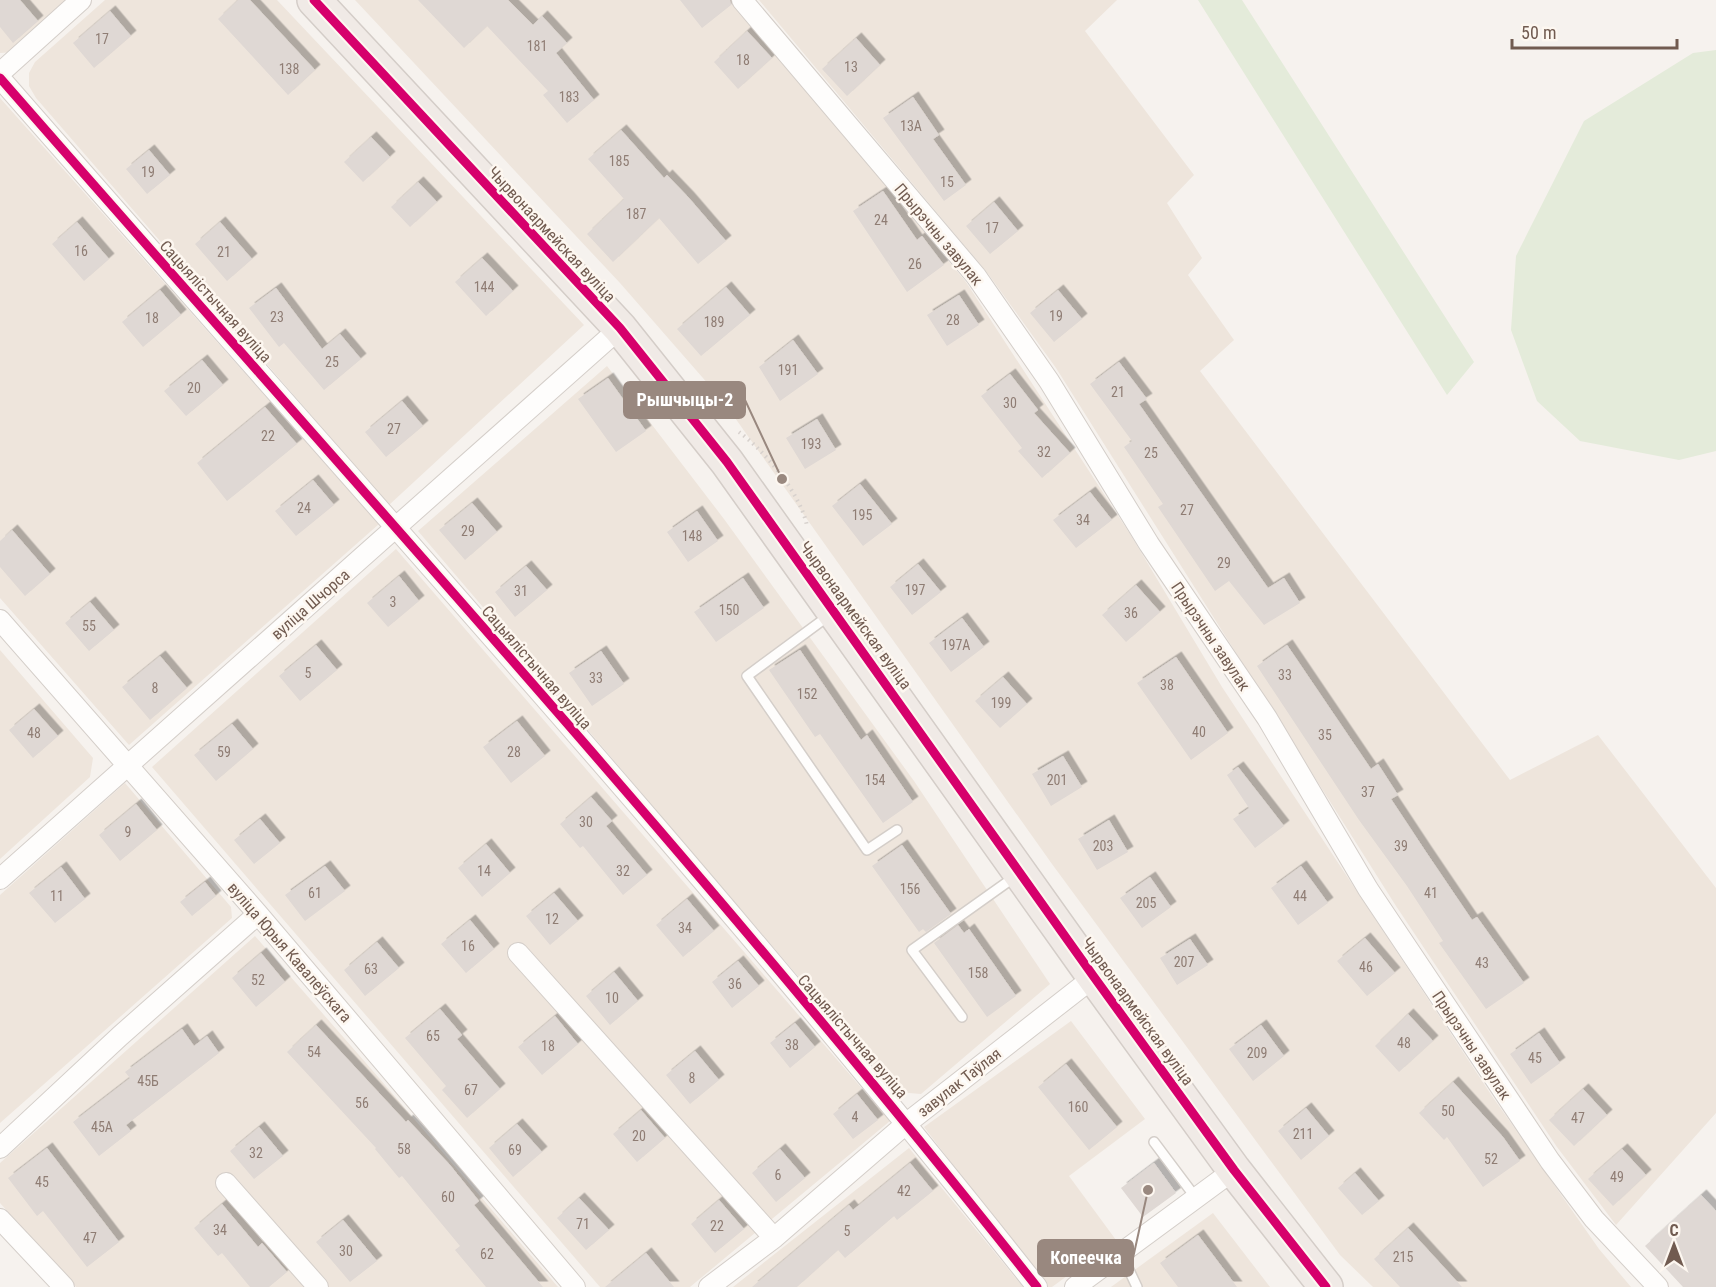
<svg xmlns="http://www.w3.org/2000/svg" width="1716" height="1287" font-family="'Roboto Condensed',sans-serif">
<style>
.residential{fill:#eee5dc}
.green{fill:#e4ebda}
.building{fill:#dfd8d4;filter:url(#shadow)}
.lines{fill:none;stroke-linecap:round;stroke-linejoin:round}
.lane-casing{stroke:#d4cec9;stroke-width:12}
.street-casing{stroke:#d4cec9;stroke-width:22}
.highway-casing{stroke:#d4cdc8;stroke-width:36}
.path{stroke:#d7d1cd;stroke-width:4;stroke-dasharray:1.5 4.5;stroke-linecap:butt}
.lane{stroke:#fefdfc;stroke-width:9}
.street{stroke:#fefdfc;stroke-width:20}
.highway{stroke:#f0eae6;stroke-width:33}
.cycleway-casing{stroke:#fdf7f0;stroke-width:13}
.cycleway{stroke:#d6006c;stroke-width:9}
.labels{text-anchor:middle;stroke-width:5;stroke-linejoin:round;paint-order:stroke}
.number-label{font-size:14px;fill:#8f7d74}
.street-label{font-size:16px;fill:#715b50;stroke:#fdf7f0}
.leader{fill:none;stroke:#99887f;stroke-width:2}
.callout-dot{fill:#99887f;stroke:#fdf7f0;stroke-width:2}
.callout{fill:#99887f;stroke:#99887f;stroke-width:2}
.callout-label{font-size:18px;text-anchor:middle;font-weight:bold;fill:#fff}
</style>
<defs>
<filter id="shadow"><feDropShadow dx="5.5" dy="-5.5" stdDeviation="0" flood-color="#0004"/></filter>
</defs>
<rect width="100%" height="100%" fill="#f6f2ee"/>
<!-- residential -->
<path class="residential" d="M0,0h71l-56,52 -15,1z
M105,0h172l307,325 -195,180 -353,-407 -7,-12v-13l6,-11z
M355,0h376l235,282 164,252 92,153 270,409 107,153 32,38h-258l-33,-32 -288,-391 -329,-463 -103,-118z
M759,0h358l-32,31 109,144 -27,28 35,55 -14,17 46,65 -34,31 310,409 88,-45 118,153v225l-100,112 -59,-78 -161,-241 -340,-538 -67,-93z
M0,98l379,426 -250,221 -129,-147z
M607,366l117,153 190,262 136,203 -129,110 -24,-2 -479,-561z
M396,549l494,572 -200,166h-90l-448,-520z
M0,650l93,108 -3,19 -90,82z
M125,783l106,124 1,11 -232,205v-228z
M255,936l124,142 179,209h-482l-76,-84v-40z
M1071,1021l74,98 -76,57 47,64 -64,47h-6l-122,-160z
M909,1148l114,139h-290z
M1213,1213l57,74h-159z"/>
<!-- green -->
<path class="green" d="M1198,0h44l232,362 -27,33z
M1716,50v401l-37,9 -99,-19 -43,-40 -26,-71 5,-74 68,-135 109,-68z"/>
<!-- building -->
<path class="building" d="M0,0h20l18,21 -25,22 -13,-16z
M238,0h12l65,70 -27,25 -70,-76z
M418,0h90l25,25 9,-9 25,27 -11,10 38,47 -27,23 -24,-28 5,-4 -61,-65 -23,22z
M680,0h50l1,5 -29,23z
M110,11l21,25 -37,32 -21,-25z
M747,31l25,27 -34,31 -24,-27z
M856,38l24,27 -33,31 -25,-27z
M913,97l26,38 -6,4 33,46 -22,16 -61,-83z
M621,130l43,48 3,-3 22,23 37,43 -28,23 -39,-46 -46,44 -26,-28 37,-35 -36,-40z
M371,137l19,20 -27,25 -19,-20z
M149,150l21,25 -23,19 -21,-25z
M418,182l19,20 -27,25 -19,-20z
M883,191l34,49 5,-4 22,29 -37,27 -54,-81z
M994,202l24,29 -28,23 -24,-28z
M77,222l32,37 -25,22 -32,-37z
M220,222l32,37 -25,22 -32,-37z
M482,258l31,33 -27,25 -31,-34z
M726,287l24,28 -49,41 -24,-27z
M276,288l46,61 18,-15 21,25 -37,31 -40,-47 -5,4 -30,-39z
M160,290l21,25 -38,32 -21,-25z
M1058,290l24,29 -28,23 -24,-29z
M959,295l20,30 -32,21 -20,-31z
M793,340l25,34 -38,27 -21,-34z
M202,360l21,25 -37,31 -22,-25z
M1119,362l28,37 -8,5 129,184 16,-10 16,25 -36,22 -35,-44 -14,10 -57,-84 5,-3 -39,-57 8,-6 -42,-57z
M1010,374l28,36 -4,3 36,40 -28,25 -24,-27 4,-3 -41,-52z
M608,378l38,53 -30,21 -38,-53z
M402,401l21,25 -37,31 -21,-25z
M265,407l32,37 -70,57 -30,-38z
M817,419l19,31 -31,19 -19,-31z
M313,480l21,25 -38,31 -21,-25z
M860,484l32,40 -29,22 -31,-40z
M1090,492l22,28 -36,28 -23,-28z
M472,503l25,29 -32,28 -26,-30z
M697,511l21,30 -30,21 -21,-30z
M12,530l38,44 -25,22 -25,-29v-26z
M918,564l23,28 -29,23 -22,-28z
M526,566l21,24 -32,27 -20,-25z
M399,576l20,25 -31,26 -21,-24z
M743,578l21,30 -48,34 -22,-30z
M1136,585l24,27 -34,30 -24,-27z
M90,602l24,28 -25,21 -24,-28z
M962,618l22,29 -33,25 -22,-29z
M316,645l21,25 -37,31 -21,-25z
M1287,645l84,124 7,-5 20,31 -7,4 35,53 46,68 5,-3 47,66 -38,26 -47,-66 4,-2 -36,-55 -48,-66 -102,-154z
M800,650l61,90 6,-5 46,67 -30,21 -63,-89 -5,3 -46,-67z
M601,651l23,33 -32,22 -23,-33z
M160,656l27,32 -37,32 -28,-33z
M1176,657l52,76 -37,27 -54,-77z
M1003,677l24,27 -27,24 -25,-27z
M34,709l24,27 -25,22 -24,-28z
M517,721l28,35 -34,27 -28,-36z
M232,724l21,25 -37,32 -22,-26z
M1063,756l19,31 -31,19 -19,-32z
M1238,767l46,59 -29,22 -22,-29 16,-11 -22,-33z
M591,797l21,24 -6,5 41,49 -24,20 -40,-49 -3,2 -20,-24z
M136,804l21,26 -37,31 -21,-26z
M260,819l20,24 -26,21 -20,-24z
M1109,820l19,32 -31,18 -19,-31z
M486,844l24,29 -28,24 -24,-29z
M902,845l49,69 -25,18 -3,-3 -4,3 -47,-66z
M325,866l20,25 -40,30 -20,-26z
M1301,866l27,37 -30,22 -27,-37z
M61,867l24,32 -30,24 -26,-30z
M1150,877l21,30 -29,21 -22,-30z
M205,882l11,14 -24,20 -12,-14z
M554,893l24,28 -28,24 -24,-29z
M687,899l27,32 -31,26 -27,-32z
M470,920l24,29 -28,24 -25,-29z
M958,925l6,8 5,-4 47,67 -29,21 -53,-74z
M1365,938l30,35 -28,23 -30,-35z
M1190,939l18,26 -31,20 -17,-27z
M377,942l22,26 -34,28 -21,-26z
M261,953l24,29 -29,25 -24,-29z
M738,961l21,25 -27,22 -20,-26z
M614,972l24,29 -28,24 -24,-29z
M440,1009l22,26 -5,4 43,50 -33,29 -25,-28 4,-4 -41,-48z
M1408,1014l25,27 -34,31 -24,-26z
M555,1016l23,28 -36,31 -24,-28z
M795,1023l20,24 -25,21 -20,-25z
M316,1025l90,97 2,-2 42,45 29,36 -5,4 69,82h-57l-31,-37 5,-4 -58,-70 -3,2 -24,-29 1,-1 -89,-96z
M1261,1025l23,31 -31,25 -24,-32z
M182,1029l12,17 13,-10 12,17 -93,72 5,6 -32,25 -26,-34 57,-44 -5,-6z
M1539,1033l21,30 -29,21 -21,-30z
M695,1051l24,29 -29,24 -24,-29z
M1066,1064l51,63 -28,23 -51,-63z
M1453,1082l50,55 17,24 -37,26 -36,-50 -3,3 -25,-27z
M1583,1089l24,26 -33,31 -25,-26z
M857,1094l21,26 -25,19 -20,-25z
M1306,1108l23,28 -28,24 -23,-29z
M641,1110l24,28 -28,24 -24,-28z
M517,1124l25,28 -29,25 -24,-29z
M259,1127l24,29 -29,23 -24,-28z
M47,1148l72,94 -32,25 -44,-56 -6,5 -29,-38z
M780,1149l25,29 -29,24 -24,-29z
M1622,1149l24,26 -33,31 -25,-27z
M910,1163l23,28 -36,29 -3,-4 -49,42 -7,-8 -41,37h-45l97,-82 4,5z
M1154,1163l22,30 -33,24 -22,-29z
M1355,1173l24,28 -17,14 -24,-27z
M1701,1195l15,16v76h-33l-38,-41z
M579,1198l30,32 -23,20 -29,-32z
M719,1200l25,29 -29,24 -24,-29z
M222,1204l36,43 4,-4 25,29 -18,15h-19l-28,-34 -4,3 -24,-28z
M343,1220l34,41 -27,21 -34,-40z
M1408,1228l54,59h-62l-26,-28z
M1198,1235l39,52h-59l-18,-24z
M646,1253l28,34h-69z"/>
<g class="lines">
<defs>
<path id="lane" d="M831,614l-84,62 120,174 30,-20
M962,1017l-50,-67 104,-74
M1154,1142l42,56
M1121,1253l16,34"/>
<path id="street" d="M742,0l234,276 73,105 100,163 118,174 101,171 182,272 44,58 64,68
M0,73l81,-73
M0,78c349,400 708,792 1037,1209
M0,620l258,294 317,373
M0,879l620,-551
M518,953l256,285
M0,1148l120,-112 138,-122
M226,1183l92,104
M0,1219l64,68
M709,1287l65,-49 133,-115 187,-146
M1075,1287l159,-117"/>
<path id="highway" d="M314,0l306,328 107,134 367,515 140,193 92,117"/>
</defs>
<!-- lane casing -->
<use href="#lane" class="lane-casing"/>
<!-- street casing -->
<use href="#street" class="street-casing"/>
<!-- highway casing -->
<use href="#highway" class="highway-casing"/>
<!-- path -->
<path class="path" d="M739,432c26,19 62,62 68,94"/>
<!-- lane -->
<use href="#lane" class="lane"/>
<!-- street -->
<use href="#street" class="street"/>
<!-- highway -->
<use href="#highway" class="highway"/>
<defs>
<path id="cycleway" d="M314,0l306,328 107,134 367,515 140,193 92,117
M0,78c349,400 708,792 1037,1209"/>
</defs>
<!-- cycleway casing -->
<use href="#cycleway" class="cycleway-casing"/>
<!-- cycleway -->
<use href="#cycleway" class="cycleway"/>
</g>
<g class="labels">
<!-- number labels -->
<g class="number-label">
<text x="102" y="44">17</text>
<text x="537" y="51">181</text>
<text x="743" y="65">18</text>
<text x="851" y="72">13</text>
<text x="289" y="74">138</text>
<text x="569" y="102">183</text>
<text x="911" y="131">13А</text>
<text x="619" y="166">185</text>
<text x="148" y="177">19</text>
<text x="947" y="187">15</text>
<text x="636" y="219">187</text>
<text x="881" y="225">24</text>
<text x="992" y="233">17</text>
<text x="81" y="256">16</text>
<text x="224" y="257">21</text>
<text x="915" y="269">26</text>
<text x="484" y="292">144</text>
<text x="1056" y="321">19</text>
<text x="277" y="322">23</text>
<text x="152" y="323">18</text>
<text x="953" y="325">28</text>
<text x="714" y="327">189</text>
<text x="332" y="367">25</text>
<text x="788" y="375">191</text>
<text x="194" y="393">20</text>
<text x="1118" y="397">21</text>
<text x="1010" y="408">30</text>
<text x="394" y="434">27</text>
<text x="268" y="441">22</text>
<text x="811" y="449">193</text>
<text x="1044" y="457">32</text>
<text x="1151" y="458">25</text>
<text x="304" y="513">24</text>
<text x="1187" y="515">27</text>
<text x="862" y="520">195</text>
<text x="1083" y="525">34</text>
<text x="468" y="536">29</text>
<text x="692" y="541">148</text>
<text x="1224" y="568">29</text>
<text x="915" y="595">197</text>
<text x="521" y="596">31</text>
<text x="393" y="607">3</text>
<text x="729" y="615">150</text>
<text x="1131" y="618">36</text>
<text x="89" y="631">55</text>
<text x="956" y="650">197А</text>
<text x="308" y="678">5</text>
<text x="1285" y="680">33</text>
<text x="596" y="683">33</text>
<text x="1167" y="690">38</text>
<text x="155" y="693">8</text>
<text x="807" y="699">152</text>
<text x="1001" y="708">199</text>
<text x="1199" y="737">40</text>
<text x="34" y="738">48</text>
<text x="1325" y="740">35</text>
<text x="224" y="757">59</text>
<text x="514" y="757">28</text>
<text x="875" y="785">154</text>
<text x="1057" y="785">201</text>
<text x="1368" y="797">37</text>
<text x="586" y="827">30</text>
<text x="128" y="837">9</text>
<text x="1103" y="851">203</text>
<text x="1401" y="851">39</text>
<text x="484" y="876">14</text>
<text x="623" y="876">32</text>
<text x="910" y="894">156</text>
<text x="315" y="898">61</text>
<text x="1431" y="898">41</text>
<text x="57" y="901">11</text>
<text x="1300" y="901">44</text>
<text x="1146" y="908">205</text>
<text x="552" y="924">12</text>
<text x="685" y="933">34</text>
<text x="468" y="951">16</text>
<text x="1184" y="967">207</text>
<text x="1482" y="968">43</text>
<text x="1366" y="972">46</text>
<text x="371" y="974">63</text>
<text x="978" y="978">158</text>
<text x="258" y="985">52</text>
<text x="735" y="989">36</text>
<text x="612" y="1003">10</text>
<text x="433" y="1041">65</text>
<text x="1404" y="1048">48</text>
<text x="792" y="1050">38</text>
<text x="548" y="1051">18</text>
<text x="314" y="1057">54</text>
<text x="1257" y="1058">209</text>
<text x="1535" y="1063">45</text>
<text x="692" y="1083">8</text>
<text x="148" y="1086">45Б</text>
<text x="471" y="1095">67</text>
<text x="362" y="1108">56</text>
<text x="1078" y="1112">160</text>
<text x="1448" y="1116">50</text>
<text x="855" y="1122">4</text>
<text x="1578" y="1123">47</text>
<text x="102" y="1132">45А</text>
<text x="1303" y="1139">211</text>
<text x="639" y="1141">20</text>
<text x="404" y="1154">58</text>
<text x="515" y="1155">69</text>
<text x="256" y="1158">32</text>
<text x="1491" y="1164">52</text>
<text x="778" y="1180">6</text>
<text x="1617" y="1182">49</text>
<text x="42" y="1187">45</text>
<text x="904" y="1196">42</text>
<text x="448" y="1202">60</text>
<text x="583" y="1229">71</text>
<text x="717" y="1231">22</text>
<text x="220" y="1235">34</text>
<text x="847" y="1236">5</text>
<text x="90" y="1243">47</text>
<text x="346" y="1256">30</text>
<text x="487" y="1259">62</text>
<text x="1403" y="1262">215</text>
</g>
<!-- street labels -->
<g class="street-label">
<text transform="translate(552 234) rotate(47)" y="6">Чырвонаармейская вуліца</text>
<text transform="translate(939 234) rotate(50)" y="6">Прырэчны завулак</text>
<text transform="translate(216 301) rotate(48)" y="6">Сацыялістычная вуліца</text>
<text transform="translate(310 604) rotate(-41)" y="6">вуліца Шчорса</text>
<text transform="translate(856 615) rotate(54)" y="6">Чырвонаармейская вуліца</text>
<text transform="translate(1211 636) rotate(56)" y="6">Прырэчны завулак</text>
<text transform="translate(537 667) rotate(49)" y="6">Сацыялістычная вуліца</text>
<text transform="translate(290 952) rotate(49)" y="6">вуліца Юрыя Кавалеўскага</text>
<text transform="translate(1138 1011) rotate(54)" y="6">Чырвонаармейская вуліца</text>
<text transform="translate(853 1036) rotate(49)" y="6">Сацыялістычная вуліца</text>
<text transform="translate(1472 1045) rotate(56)" y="6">Прырэчны завулак</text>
<text transform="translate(959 1082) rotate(-38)" y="6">завулак Таўлая</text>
</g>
</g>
<!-- callouts -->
<path class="leader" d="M782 479L745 400M1148 1190L1133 1258"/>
<g class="callout-dot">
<circle cx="782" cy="479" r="6"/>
<circle cx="1148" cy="1190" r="6"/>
</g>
<g class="callout">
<rect x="624" y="382" width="121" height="36" rx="6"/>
<rect x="1038" y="1240" width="95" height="36" rx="6"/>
</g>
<g class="callout-label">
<text x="685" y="406">Рышчыцы-2</text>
<text x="1086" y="1264">Копеечка</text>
</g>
<!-- north arrow -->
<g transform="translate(1674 1245)" stroke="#fdf7f0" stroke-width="4.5" paint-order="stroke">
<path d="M0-4.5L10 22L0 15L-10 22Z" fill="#715b50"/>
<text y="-9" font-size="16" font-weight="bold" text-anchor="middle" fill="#715b50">С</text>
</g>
<!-- scale -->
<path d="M1512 39v9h165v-9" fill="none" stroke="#715b50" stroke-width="3"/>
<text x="1521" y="39" font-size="18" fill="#715b50" stroke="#fdf7f0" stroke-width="4.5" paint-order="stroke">50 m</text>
</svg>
